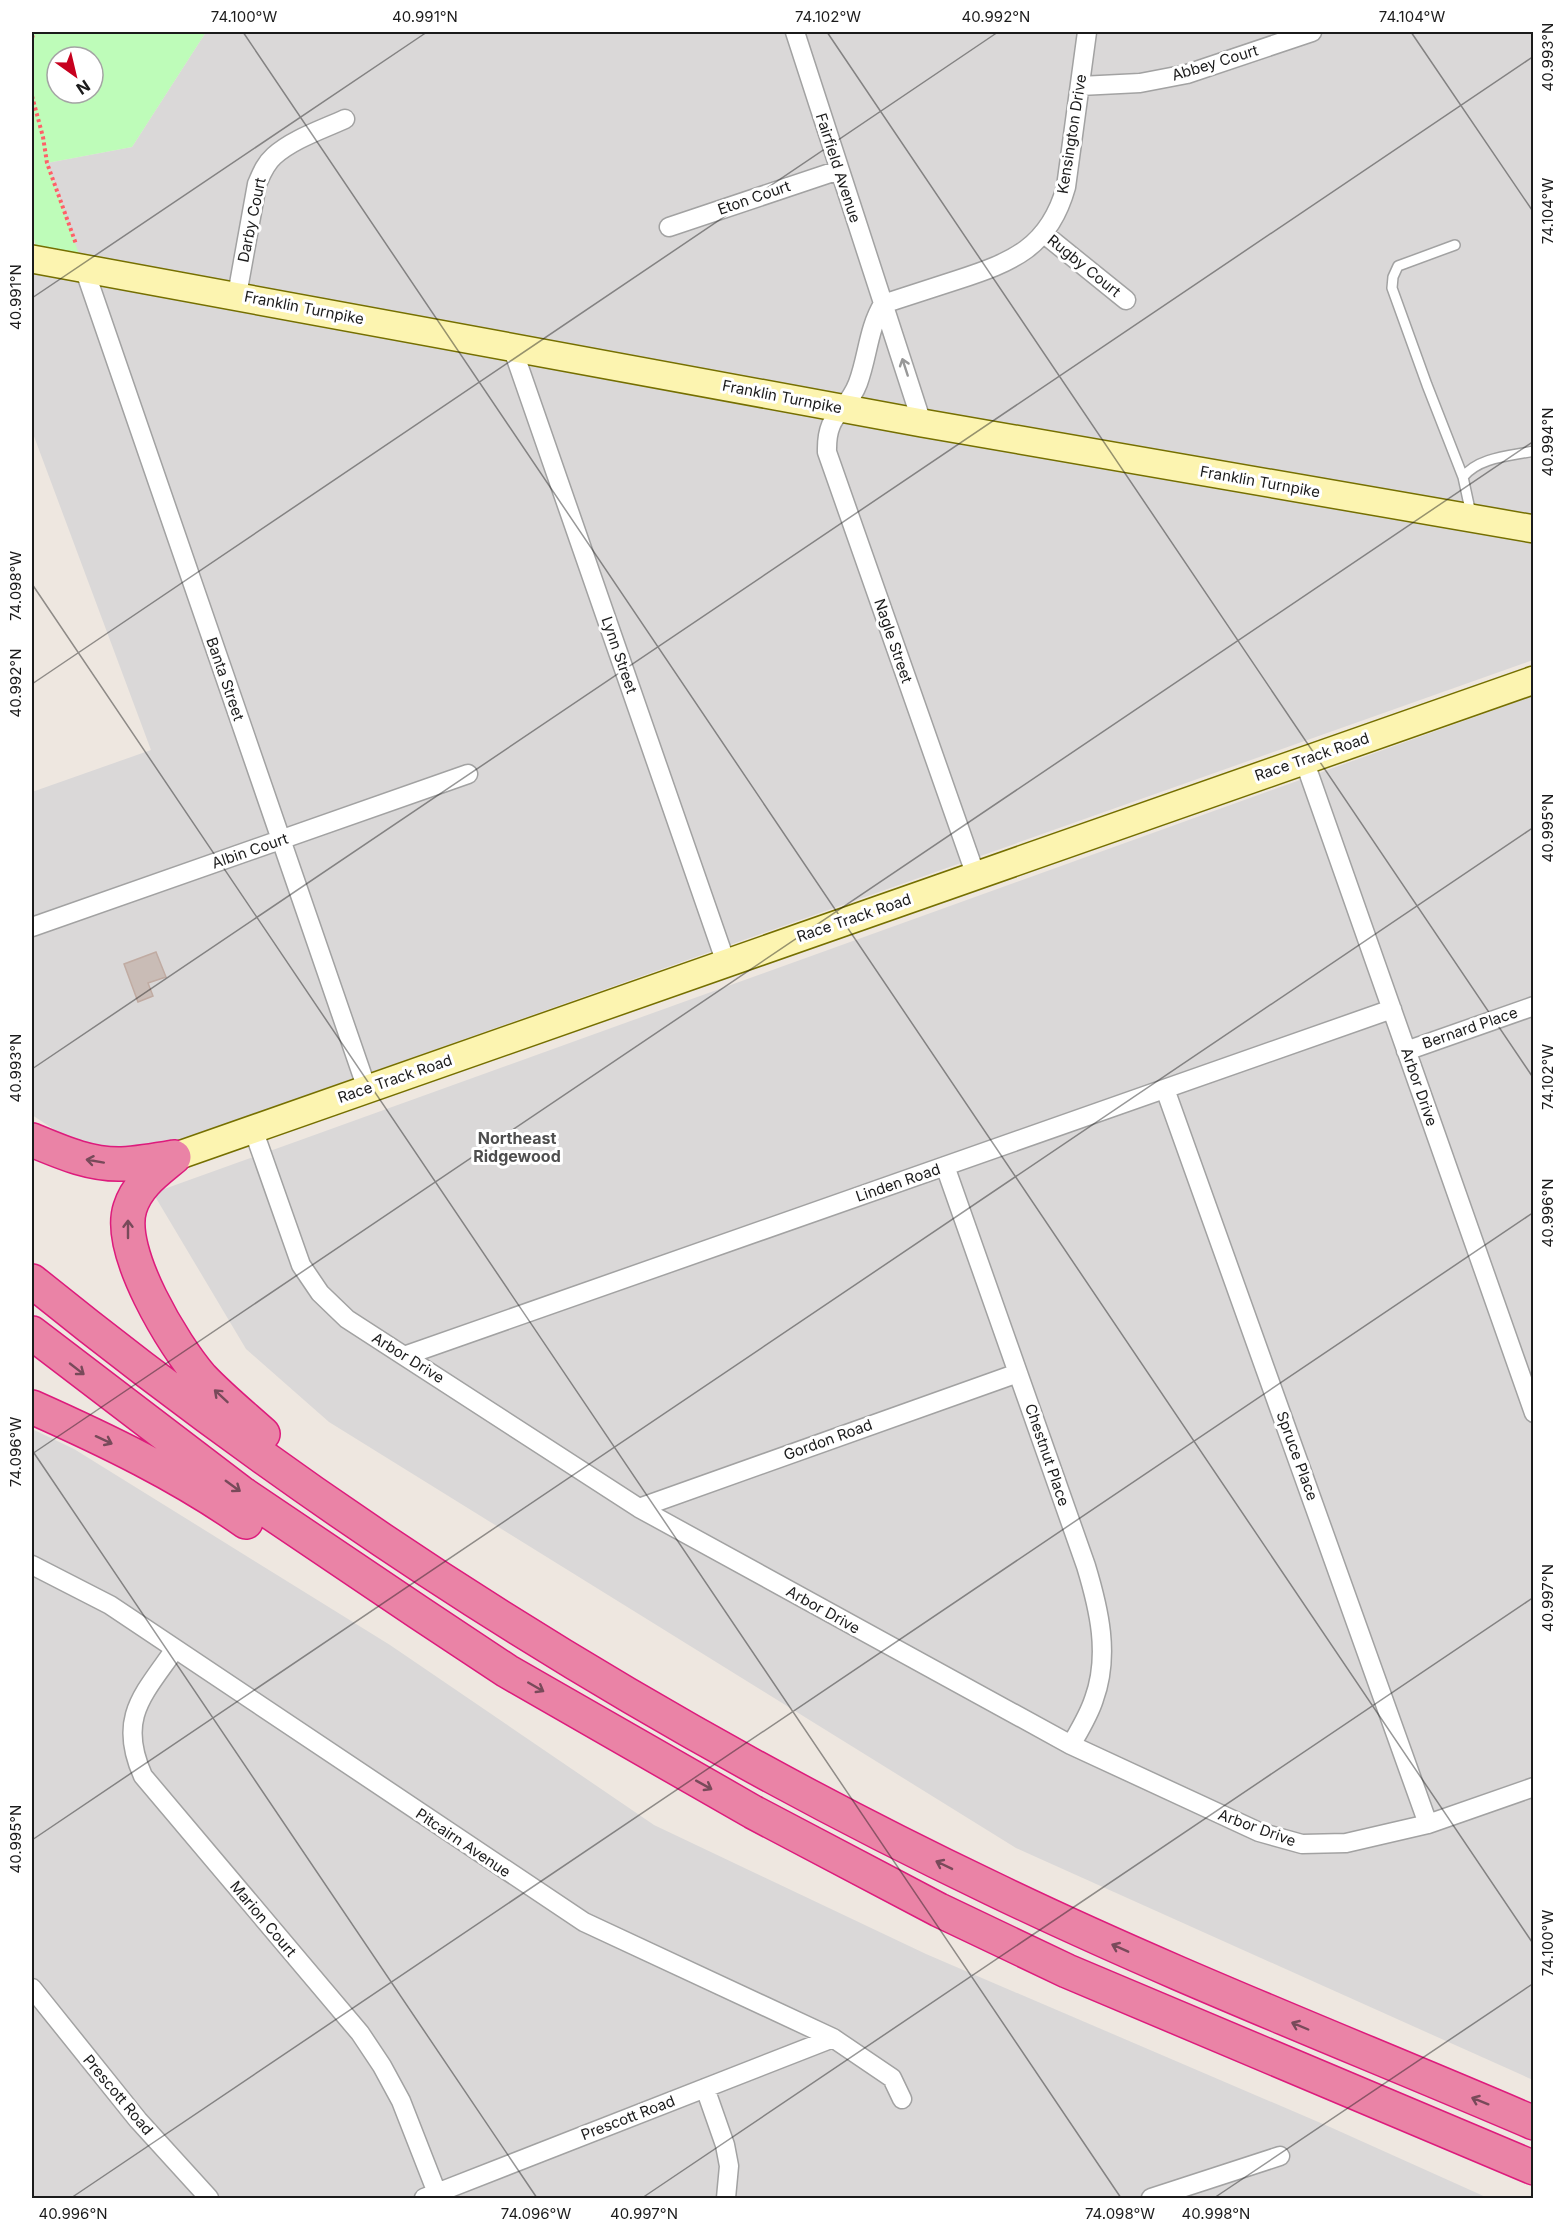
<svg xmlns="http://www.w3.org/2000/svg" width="1565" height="2230" font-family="Inter,sans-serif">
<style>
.residential{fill:#dad8d8}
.park{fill:#befcb9;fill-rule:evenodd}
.building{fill:#c9bcb6;stroke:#c0aba2;stroke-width:1.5}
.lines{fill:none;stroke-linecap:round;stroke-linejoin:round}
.lane-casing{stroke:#a2a2a2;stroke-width:12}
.street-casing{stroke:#a2a2a2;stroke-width:21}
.secondary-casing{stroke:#756f00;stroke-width:30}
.highway-casing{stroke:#dd1b7c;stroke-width:36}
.path{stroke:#ff6068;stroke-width:4;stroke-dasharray:3 3;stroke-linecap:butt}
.lane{stroke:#fff;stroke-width:9}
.street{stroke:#fff;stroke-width:18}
.secondary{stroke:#fcf4b0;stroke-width:27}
.highway{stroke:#ea83a6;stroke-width:33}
.oneway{stroke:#989898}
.oneway2{stroke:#784a5a}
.ticks{fill:none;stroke:#1b1b1b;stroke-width:1.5;stroke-opacity:0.45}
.labels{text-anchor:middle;stroke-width:6;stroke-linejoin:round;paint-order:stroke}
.street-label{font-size:15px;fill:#1b1b1b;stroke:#fff}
.neighbourhood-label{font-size:16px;font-weight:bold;fill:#4e4e4e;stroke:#fff}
.neatline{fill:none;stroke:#1b1b1b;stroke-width:2}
.ticks-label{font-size:15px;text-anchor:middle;fill:#1b1b1b}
</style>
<rect width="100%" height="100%" fill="#eee7e0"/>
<!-- residential -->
<path class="residential" d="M206,32h1327v628l-1359,482 -61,7 -46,-11 -35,-23v-323l119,-42 -119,-319v-175l30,-52 -15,-41 85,-16z
M1533,696v1384l-517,-232 -687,-426 -83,-73 -93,-156z
M32,1429l42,20 316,196 264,180 272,129 404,173 158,71h-1456z"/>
<!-- park -->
<path class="park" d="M32,32h174l-74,115 -85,16 37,105 -47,-16 -5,-22zM57,57h36v36h-36z"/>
<!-- building -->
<path class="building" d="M156,952l10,25 -18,6 5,13 -15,6 -14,-38z"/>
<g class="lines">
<defs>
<path id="lane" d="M1455,245l-57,21 -5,11 -1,11 35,97 36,92
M1471,514l-8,-37c16,-20 47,-21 71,-26"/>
<path id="street" d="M795,32l127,391
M1080,86l60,-3 47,-9 125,-42
M669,227l170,-57
M1043,233l83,67
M84,268l283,821
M237,295l20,-111c4,-9 8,-20 17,-28 19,-17 47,-26 71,-37
M883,304c-15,25 -15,52 -25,79 -12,32 -32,28 -31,69l149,424
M883,304c24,-8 49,-16 74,-24 55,-18 92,-32 109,-93l21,-155
M512,347l214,616
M1304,760l230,653
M32,927l436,-153
M1406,1051l128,-45
M1165,1089l263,735
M253,1129l48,136 19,28 27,26 292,189 432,237 188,87 43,12 44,-1 82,-19 106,-37
M945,1166l141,400c13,43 24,89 8,133 -5,16 -15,32 -23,46
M404,1356l988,-347
M639,1508l379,-135
M32,1565l78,40 474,317 249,116 59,40 10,21
M175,1649c-32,46 -58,69 -32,127l217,257 22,33 19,35 36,92
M32,1988l106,132 71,78
M705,2088l20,57 4,21 -3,32
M424,2198l409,-160
M1151,2198l129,-42"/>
<path id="secondary" d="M32,259l890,164 612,106
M174,1157l1360,-477"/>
<path id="highway" d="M32,1140c29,12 58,25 90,24 18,-1 35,-4 52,-7
M174,1157c-18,15 -37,28 -44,51 -14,43 44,138 72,170 19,20 41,38 61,56
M32,1281c294,238 618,444 959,607 178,86 361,157 543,235
M32,1333l211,161 175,118 89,59 246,141 186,98 128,61 467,197
M32,1407c74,33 147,68 214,115"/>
</defs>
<!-- lane casing -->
<use href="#lane" class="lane-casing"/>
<!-- street casing -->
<use href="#street" class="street-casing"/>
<!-- secondary casing -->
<use href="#secondary" class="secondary-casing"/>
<!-- highway casing -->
<use href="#highway" class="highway-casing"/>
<!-- path -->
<path class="path" d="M32,38l2,-6
M32,96l11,41 4,26 29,81"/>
<!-- lane -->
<use href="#lane" class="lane"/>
<!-- street -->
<use href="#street" class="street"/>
<!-- secondary -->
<use href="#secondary" class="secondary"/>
<!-- highway -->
<use href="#highway" class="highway"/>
</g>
<!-- one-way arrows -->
<defs><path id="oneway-shaft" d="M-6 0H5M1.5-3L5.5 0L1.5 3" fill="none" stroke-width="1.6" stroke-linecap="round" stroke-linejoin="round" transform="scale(1.5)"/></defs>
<use class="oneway" href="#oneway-shaft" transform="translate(905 367) rotate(-108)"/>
<g class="oneway2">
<use href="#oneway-shaft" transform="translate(95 1161) rotate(-170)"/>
<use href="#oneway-shaft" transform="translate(128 1229) rotate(-90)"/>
<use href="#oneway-shaft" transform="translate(77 1369) rotate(38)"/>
<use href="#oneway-shaft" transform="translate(221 1396) rotate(-137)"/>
<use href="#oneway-shaft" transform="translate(104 1440) rotate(25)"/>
<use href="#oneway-shaft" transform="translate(233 1486) rotate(36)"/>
<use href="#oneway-shaft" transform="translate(536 1687) rotate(30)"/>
<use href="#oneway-shaft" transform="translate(704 1785) rotate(29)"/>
<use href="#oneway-shaft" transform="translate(944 1865) rotate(-154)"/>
<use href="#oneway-shaft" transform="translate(1120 1948) rotate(-156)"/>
<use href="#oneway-shaft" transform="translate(1300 2026) rotate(-157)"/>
<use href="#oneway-shaft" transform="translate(1480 2101) rotate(-158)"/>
</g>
<!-- ticks -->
<path class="ticks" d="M243,32l1291,1913M827,32l707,1047M1411,32l123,181M32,298l395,-266M32,584l1089,1614M32,684l966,-652M32,1069l1502,-1013M32,1450l505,748M32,1454l1502,-1013M32,1840l1502,-1013M71,2198l1463,-986M642,2198l892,-601M1214,2198l320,-215"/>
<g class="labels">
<!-- street labels -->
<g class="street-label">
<text transform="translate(1215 63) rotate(-17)" y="5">Abbey Court</text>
<text transform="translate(1072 134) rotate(-81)" y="5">Kensington Drive</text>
<text transform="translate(838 168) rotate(72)" y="5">Fairfield Avenue</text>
<text transform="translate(754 198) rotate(-19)" y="5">Eton Court</text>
<text transform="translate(252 220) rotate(-78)" y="5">Darby Court</text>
<text transform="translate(1084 266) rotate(39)" y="5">Rugby Court</text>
<text transform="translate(304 308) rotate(11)" y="5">Franklin Turnpike</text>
<text transform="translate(782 397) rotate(11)" y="5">Franklin Turnpike</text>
<text transform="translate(1260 482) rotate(10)" y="5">Franklin Turnpike</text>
<text transform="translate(893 641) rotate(71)" y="5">Nagle Street</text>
<text transform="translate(619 655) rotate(71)" y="5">Lynn Street</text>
<text transform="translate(225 679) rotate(71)" y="5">Banta Street</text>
<text transform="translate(1312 757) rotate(-19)" y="5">Race Track Road</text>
<text transform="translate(250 851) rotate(-19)" y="5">Albin Court</text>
<text transform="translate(854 918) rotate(-19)" y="5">Race Track Road</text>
<text transform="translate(1470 1028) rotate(-19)" y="5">Bernard Place</text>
<text transform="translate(395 1079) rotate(-19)" y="5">Race Track Road</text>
<text transform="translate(1419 1087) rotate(71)" y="5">Arbor Drive</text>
<text transform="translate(898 1183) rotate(-19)" y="5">Linden Road</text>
<text transform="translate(408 1358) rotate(32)" y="5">Arbor Drive</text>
<text transform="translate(828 1440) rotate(-20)" y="5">Gordon Road</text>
<text transform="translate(1047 1455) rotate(71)" y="5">Chestnut Place</text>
<text transform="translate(1297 1456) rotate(70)" y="5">Spruce Place</text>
<text transform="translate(823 1610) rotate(29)" y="5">Arbor Drive</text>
<text transform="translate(1257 1828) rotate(20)" y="5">Arbor Drive</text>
<text transform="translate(463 1843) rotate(34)" y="5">Pitcairn Avenue</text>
<text transform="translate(263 1919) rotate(50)" y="5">Marion Court</text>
<text transform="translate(118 2095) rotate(50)" y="5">Prescott Road</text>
<text transform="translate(628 2118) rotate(-21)" y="5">Prescott Road</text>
</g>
<!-- neighbourhood labels -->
<g class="neighbourhood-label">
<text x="517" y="1144">Northeast<tspan x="517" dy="18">Ridgewood</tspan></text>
</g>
</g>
<!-- border -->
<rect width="1565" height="2230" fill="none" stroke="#ffffff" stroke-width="66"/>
<!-- north arrow -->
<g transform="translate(75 75) rotate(146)"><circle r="28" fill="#ffffff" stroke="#a4a4a4" stroke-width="1.5"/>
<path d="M0-4.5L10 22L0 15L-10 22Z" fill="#c7001e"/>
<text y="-9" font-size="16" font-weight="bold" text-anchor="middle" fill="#1b1b1b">N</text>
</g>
<rect x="33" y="33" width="1499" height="2164" class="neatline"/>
<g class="ticks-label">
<text x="244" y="22">74.100°W</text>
<text x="425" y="22">40.991°N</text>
<text x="828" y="22">74.102°W</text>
<text x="996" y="22">40.992°N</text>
<text x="1412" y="22">74.104°W</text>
<text transform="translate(1548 57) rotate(-90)" y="5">40.993°N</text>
<text transform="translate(1548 211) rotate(-90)" y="5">74.104°W</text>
<text transform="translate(16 297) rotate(-90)" y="5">40.991°N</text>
<text transform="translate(1548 442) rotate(-90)" y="5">40.994°N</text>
<text transform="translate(16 586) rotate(-90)" y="5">74.098°W</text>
<text transform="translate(16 683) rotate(-90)" y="5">40.992°N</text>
<text transform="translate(1548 828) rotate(-90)" y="5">40.995°N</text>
<text transform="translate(16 1068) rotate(-90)" y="5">40.993°N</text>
<text transform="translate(1548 1077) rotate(-90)" y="5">74.102°W</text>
<text transform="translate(1548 1213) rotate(-90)" y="5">40.996°N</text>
<text transform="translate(16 1452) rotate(-90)" y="5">74.096°W</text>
<text transform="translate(1548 1598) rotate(-90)" y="5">40.997°N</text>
<text transform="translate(16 1839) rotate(-90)" y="5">40.995°N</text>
<text transform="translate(1548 1943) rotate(-90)" y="5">74.100°W</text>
<text x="73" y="2219">40.996°N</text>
<text x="536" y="2219">74.096°W</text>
<text x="644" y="2219">40.997°N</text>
<text x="1120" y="2219">74.098°W</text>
<text x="1216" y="2219">40.998°N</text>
</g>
</svg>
